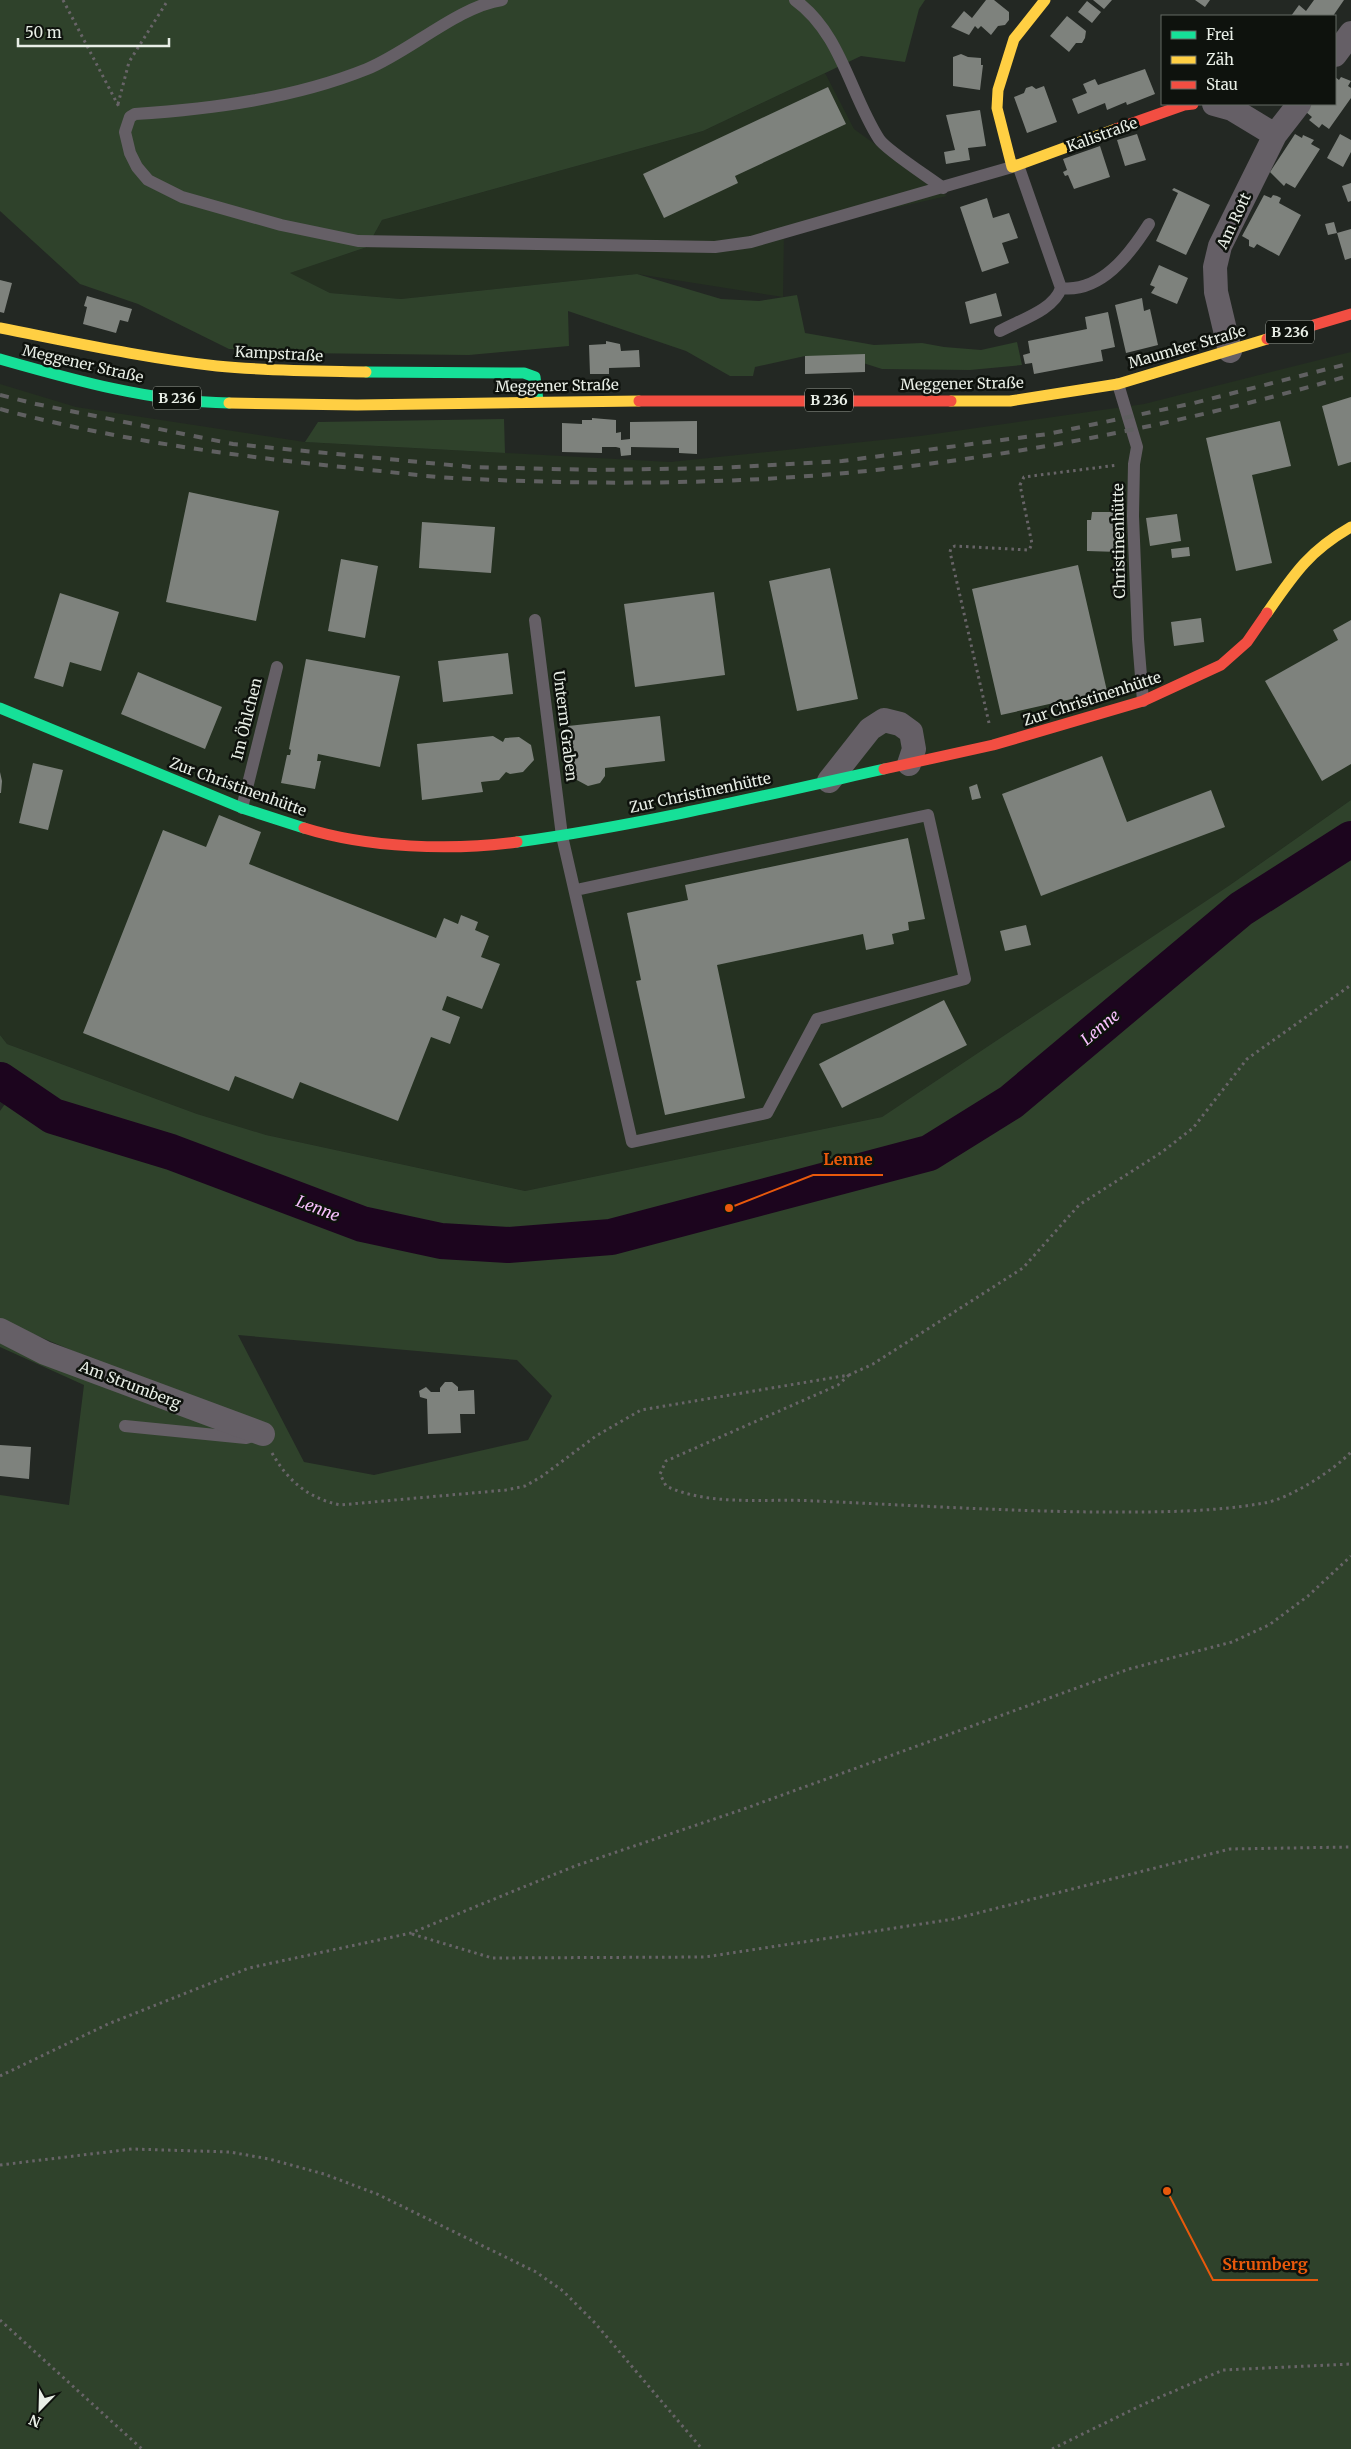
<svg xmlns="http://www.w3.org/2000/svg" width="1351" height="2449" font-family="Merriweather,serif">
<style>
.built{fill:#253121}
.green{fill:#2f422b;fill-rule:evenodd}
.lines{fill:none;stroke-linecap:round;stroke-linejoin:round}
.river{stroke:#1c051e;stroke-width:36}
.building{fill:#7e827d}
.path{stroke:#686468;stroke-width:3;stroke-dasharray:2.5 4;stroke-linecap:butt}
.lane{stroke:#655f66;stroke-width:12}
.street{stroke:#655f66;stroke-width:24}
.fast{stroke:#16e098;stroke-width:11}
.slow{stroke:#ffcf43;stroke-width:11}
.jam{stroke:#f24e42;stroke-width:11}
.rail{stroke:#606061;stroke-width:4;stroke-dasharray:9 9;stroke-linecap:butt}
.labels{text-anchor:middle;stroke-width:5;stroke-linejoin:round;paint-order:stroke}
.shield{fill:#0e120d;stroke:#a7aca5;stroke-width:1}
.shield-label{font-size:14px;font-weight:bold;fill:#e8eee6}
.street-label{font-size:15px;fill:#e8eee6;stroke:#0e120d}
.water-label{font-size:16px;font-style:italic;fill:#f9c1fe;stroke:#0e120d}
.leader{fill:none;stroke:#e8590c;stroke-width:2}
.callout-dot{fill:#e8590c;stroke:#0e120d;stroke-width:2}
.callout-label{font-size:16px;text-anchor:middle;font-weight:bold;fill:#e8590c;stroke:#0e120d;stroke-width:5;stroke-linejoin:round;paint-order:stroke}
</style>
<rect width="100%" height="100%" fill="#232823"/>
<!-- built -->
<path class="built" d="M825,73l29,56 93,67 -163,37 -1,64 -146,-23 -236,25 -71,-6 -41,-20 78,-26 15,-27 321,-89z
M1351,352v448l-121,85 -348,232 -357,74 -259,-56 -69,-21 -190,-70 -7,-9v-651l76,23 229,35 365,20 250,-26 224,-32z"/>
<!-- green -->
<path class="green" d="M0,0h925l-6,9 -14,53 -44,-6 -158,75 -321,89 -15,27 -77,26 40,20 71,6 236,-25 84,25 38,2 38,-6 8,38 69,12 48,-2 22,4 37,3 36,-8 5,23 -52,5 -88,-1 -22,-7 -55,-6 -50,11 -2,9h-23l-44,-25 -118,-40 1,35 -100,9 -172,-2 -68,-4 -91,-45 -58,-20 -80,-73z
M504,419l1,34 -200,-11 13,-20z
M1351,800v1649h-1351v-954l69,10 15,-120 -84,-38v-10l163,52 -163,-69v-209l7,-10 -7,-4v-62l7,9 190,70 69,21 259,56 357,-74 348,-232zM238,1335l279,25 35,36 -24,44 -154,35 -70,-13z"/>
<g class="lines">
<!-- river -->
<path class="river" d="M0,1080l53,36 118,36 191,72 79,17 67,4 103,-8 318,-84 82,-51 230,-193 110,-70"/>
</g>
<!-- building -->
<path class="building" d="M986,0h8l15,12v8l-4,5 -7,1 -7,9 -10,-9 -3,3 -3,-3 -6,9 -18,-8 13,-16 8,7z
M1093,0h19l-8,9z
M1195,0h15l-5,7z
M1314,0h30l-11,16h-42l8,-11 7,6z
M1087,1l14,11 -9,11 -14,-11z
M1067,16l19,15 -1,7 -3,5h-6l-7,9 -19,-16z
M961,54l7,3 13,1v7h2l-3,25 -27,-4v-29z
M1145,69l10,25 -28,11 -1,-3 -19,8 -2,-7 -27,11 -6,-15 15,-6 -4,-9 12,-5 3,6z
M1335,77l4,3 2,-3 10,4 -3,5 3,2v10l-22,31 -7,-5 -3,4 -10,-8 3,-3 -6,-5 6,-8h23z
M1032,86l4,3 8,-3 13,36 -30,11 -13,-36 10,-4 2,-5z
M828,87l18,37 -111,52 3,7 -74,35 -21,-44z
M980,110l6,36 -18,2 2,12 -24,4 -2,-12 11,-2 -9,-35z
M1137,134l9,26 -21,6 -8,-26z
M1295,134l7,4 1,-3 11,5 -3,4 9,5 -25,39 -9,-5 -2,3 -14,-14z
M1340,134l11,6v12l-8,15 -16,-9z
M1100,146l10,31 -36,12 -6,-14 -3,1 -2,-4 4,-2 -4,-11z
M1351,183v18l-3,1 -6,-16z
M1174,188l36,17 -24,50 -30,-14 22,-48 -6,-3z
M1264,195l7,3 2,-3 4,1 4,2 -2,5 22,12 -22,41 -22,-12 -3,4 -5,-2v-6l-7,-4z
M987,198l6,20 16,-5 9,25 -16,5 7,20 -27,9 -22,-65z
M1334,222l3,11 -9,2 -3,-11z
M1351,229v29l-6,2 -8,-27z
M1159,265l29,13 -11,26 -26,-11 4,-6 -5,-2z
M0,280l12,3 -8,30 -4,-1z
M996,293l6,23 -32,8 -5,-22z
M87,296l45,13 -4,13 -8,-2 -4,13 -33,-9 4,-17 -3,-1z
M1142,298l2,13 6,-2 8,36 -32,8 -11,-48z
M1108,312l7,35 -14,3 2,11 -69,13 -2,-11 -7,1 -2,-9 7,-2 -2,-12 59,-12 -2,-12z
M606,341l14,3 1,7 18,-1 1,17 -31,1v6h-19l-1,-29 17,-1z
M865,354v18l-60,2v-18z
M1351,397v65l-13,4 -16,-60z
M592,418l24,2v13l5,-1v8l9,-1v-17l67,-1v33l-18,-1v-5l-48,-1v8l-10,1 -1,-8 -4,-1h-14v6l-40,-1v-29l20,1v-4h10z
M1280,421l11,45 -39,9 20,88 -36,8 -30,-133z
M189,492l90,19 -23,110 -90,-19z
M1092,512h27v40l-32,-1v-31h4z
M1177,514l4,27 -31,5 -4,-28z
M422,522l73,5 -4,46 -72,-5z
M1189,547l1,9 -18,2 -1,-9z
M341,559l37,7 -13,72 -37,-7z
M1078,565l29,126 -106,24 -29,-126z
M830,568l28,131 -61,12 -28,-130z
M714,592l11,83 -90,12 -11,-83z
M60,593l59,19 -18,59 -31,-9 -7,25 -29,-9z
M1201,618l3,24 -30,4 -3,-24z
M1351,620v144l-29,17 -57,-100 73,-41 -5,-10z
M508,653l5,41 -70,8 -5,-41z
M306,659l94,17 -20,91 -62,-13 -1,7h4l-6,28 -34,-6 6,-28h3l1,-5 -2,-1z
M138,672l84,35 -17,42 -84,-35z
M660,716l5,45 -60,7v8l-5,7 -12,3 -13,-7 -7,-53z
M493,736l10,6 2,-4 14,-1 12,8 3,15 -11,12 -13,2 -4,-2 -7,8 -18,2 2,10 -61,8 -5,-56z
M1102,756l25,66 84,-32 14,37 -184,69 -39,-102z
M33,763l30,7 -15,60 -29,-7z
M0,772l2,9 -1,12h-1z
M977,784l4,14 -9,2 -3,-13z
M219,815l42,17 -12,32 187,74 8,-20 14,6 3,-9 17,7 -3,8 14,6 -8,21 19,7 -18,45 -35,-13 -5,14 18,7 -10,27 -19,-7 -33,84 -98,-39 -7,17 -58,-23 -6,15 -146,-58 80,-203 43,17z
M908,838l17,81 -17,3 1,8 -17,4 2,10 -28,6 -3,-16 -146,31 28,133 -80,17 -29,-134 5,-1 -14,-67 61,-13 -3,-15z
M1026,925l5,20 -26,6 -5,-20z
M944,1000l23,45 -125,63 -23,-44z
M445,1382h7l6,5v4l16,-1 1,24h-15l1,19 -33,1 -1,-35 -7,-2 -1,-6 7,-4 5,5h9v-4z
M0,1445l31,2 -2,32 -29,-3z"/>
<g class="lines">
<!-- path -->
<path class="path" d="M63,0l56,107
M118,104l11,-42 39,-62
M989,723l-39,-171 1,-4 4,-2 74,4 3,-6 -12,-59 4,-8 94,-12
M849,1375l-11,10 -172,76 -6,13 6,12c45,21 100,12 149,15 93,4 186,10 279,11 57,0 114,1 170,-9 25,-4 69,-32 87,-51
M272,1453c16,28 36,45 68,52l166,-15 19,-4 16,-9 55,-41 45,-26 208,-35 24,-11 150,-96 56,-63 83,-53 31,-24 54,-69 104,-74
M412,1934l80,24 213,-1 249,-38 276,-70 121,-2
M0,2076l108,-52 141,-56 162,-35 164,-67 166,-56 388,-141 103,-27 37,-17 39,-29 43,-40
M0,2165l132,-16 98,3 39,7 55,15 53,20 159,78 27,19 32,32 107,126
M0,2320l142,129
M1052,2449l92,-45 79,-34 128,-6"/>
<!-- lane -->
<path class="lane" d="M502,0c-43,6 -93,52 -135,69 -72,29 -154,40 -232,45l-5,3 -5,15 5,21 7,14 11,13 34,17 99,28 77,16 357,6 36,-5 261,-75
M795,0c46,33 55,94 84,139 7,11 51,39 64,49
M1018,165l43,123c40,5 69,-34 88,-64
M1000,331c20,-11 54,-21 61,-43
M1118,384l19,63 -3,17 -1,52 5,123 5,62
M535,620l27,216 70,306 135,-29 50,-94 148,-40 -37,-164 -352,75
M242,808l35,-141
M125,1426l121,12 7,-2"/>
<!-- street -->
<path class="street" d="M1335,55l16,-22
M1214,104l18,5 43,26
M1230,351l-14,-59 -1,-25 5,-21 55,-111 24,-31
M829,781l41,-52 14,-9 16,4 11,8 3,17 -5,15
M0,1330l45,23 218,81"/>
<!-- fast -->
<path class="fast" d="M0,359c74,21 151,43 229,44
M366,372l158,1 11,4 3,24
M0,708l242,100 62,20
M517,842c123,-17 246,-46 367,-73"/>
<!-- slow -->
<path class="slow" d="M1045,0l-31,39 -16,51 -1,18 15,59 104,-38
M0,328c72,14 144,30 217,38 50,5 99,5 149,6
M951,401h59l108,-17 149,-45
M229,403l128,2 282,-4
M1267,613c27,-39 42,-62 84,-86"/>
<!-- jam -->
<path class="jam" d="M1116,129l68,-24 9,-1
M1267,339l84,-25
M639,401h312
M884,769l109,-24 150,-44 78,-36 26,-23 20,-29
M304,828c64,20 147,23 213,14"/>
<!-- rail -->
<path class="rail" d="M0,395l36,9 197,40 238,23 125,3 123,-2 123,-7 206,-27 146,-31 157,-40
M0,409c115,31 234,47 352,59 41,4 82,10 123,11 123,6 248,5 371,-6 170,-16 341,-50 505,-98"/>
</g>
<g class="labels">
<!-- shield labels -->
<g class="shield">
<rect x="1266" y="320.5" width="48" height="23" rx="4"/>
<rect x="153" y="386.5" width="48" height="23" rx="4"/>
<rect x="805" y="388.5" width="48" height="23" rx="4"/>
</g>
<g class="shield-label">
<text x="1290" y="337">B 236</text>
<text x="177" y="403">B 236</text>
<text x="829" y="405">B 236</text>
</g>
<!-- street labels -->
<g class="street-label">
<text transform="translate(1102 135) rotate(-20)" y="5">Kalistraße</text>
<text transform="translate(1234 221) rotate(-65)" y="5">Am Rott</text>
<text transform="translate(1187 347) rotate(-16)" y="5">Maumker Straße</text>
<text transform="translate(279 354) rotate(3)" y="5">Kampstraße</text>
<text transform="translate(83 364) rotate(13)" y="5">Meggener Straße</text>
<text transform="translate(962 384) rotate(-1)" y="5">Meggener Straße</text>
<text transform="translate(557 386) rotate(-1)" y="5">Meggener Straße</text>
<text transform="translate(1119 541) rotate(-91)" y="5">Christinenhütte</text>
<text transform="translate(1092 699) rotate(-18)" y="5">Zur Christinenhütte</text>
<text transform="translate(247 719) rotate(-76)" y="5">Im Öhlchen</text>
<text transform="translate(565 726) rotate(83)" y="5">Unterm Graben</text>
<text transform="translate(238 787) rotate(20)" y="5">Zur Christinenhütte</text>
<text transform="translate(700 793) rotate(-12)" y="5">Zur Christinenhütte</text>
<text transform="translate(130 1385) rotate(21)" y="5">Am Strumberg</text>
</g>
<!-- water labels -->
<g class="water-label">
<text transform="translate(1100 1027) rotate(-40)" y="6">Lenne</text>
<text transform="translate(318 1208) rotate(21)" y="6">Lenne</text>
</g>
</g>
<!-- callouts -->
<path class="leader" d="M729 1208L813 1175H883M1167 2191L1213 2280H1318"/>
<g class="callout-dot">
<circle cx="729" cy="1208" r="5"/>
<circle cx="1167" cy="2191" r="5"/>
</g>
<g class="callout-label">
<text x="848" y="1165">Lenne</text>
<text x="1265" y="2270">Strumberg</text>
</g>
<!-- legend -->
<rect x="1161" y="15" width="175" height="90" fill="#0e120d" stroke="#656a64"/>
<rect x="1171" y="31" width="25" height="8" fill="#16e098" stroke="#656a64"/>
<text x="1206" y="40" font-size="15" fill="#e8eee6">Frei</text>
<rect x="1171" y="56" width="25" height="8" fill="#ffcf43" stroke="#656a64"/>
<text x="1206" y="65" font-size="15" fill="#e8eee6">Zäh</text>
<rect x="1171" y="81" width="25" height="8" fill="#f24e42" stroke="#656a64"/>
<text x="1206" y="90" font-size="15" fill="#e8eee6">Stau</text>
<!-- north arrow -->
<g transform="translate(40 2409) rotate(203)" stroke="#0e120d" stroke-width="4" paint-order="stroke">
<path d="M0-4L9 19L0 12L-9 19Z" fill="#e8eee6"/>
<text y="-8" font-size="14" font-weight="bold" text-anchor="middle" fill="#e8eee6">N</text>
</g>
<!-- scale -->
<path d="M18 38v8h151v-8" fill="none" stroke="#e8eee6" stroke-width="2.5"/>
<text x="25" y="38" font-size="15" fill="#e8eee6" stroke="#0e120d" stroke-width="4" paint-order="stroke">50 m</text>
</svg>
